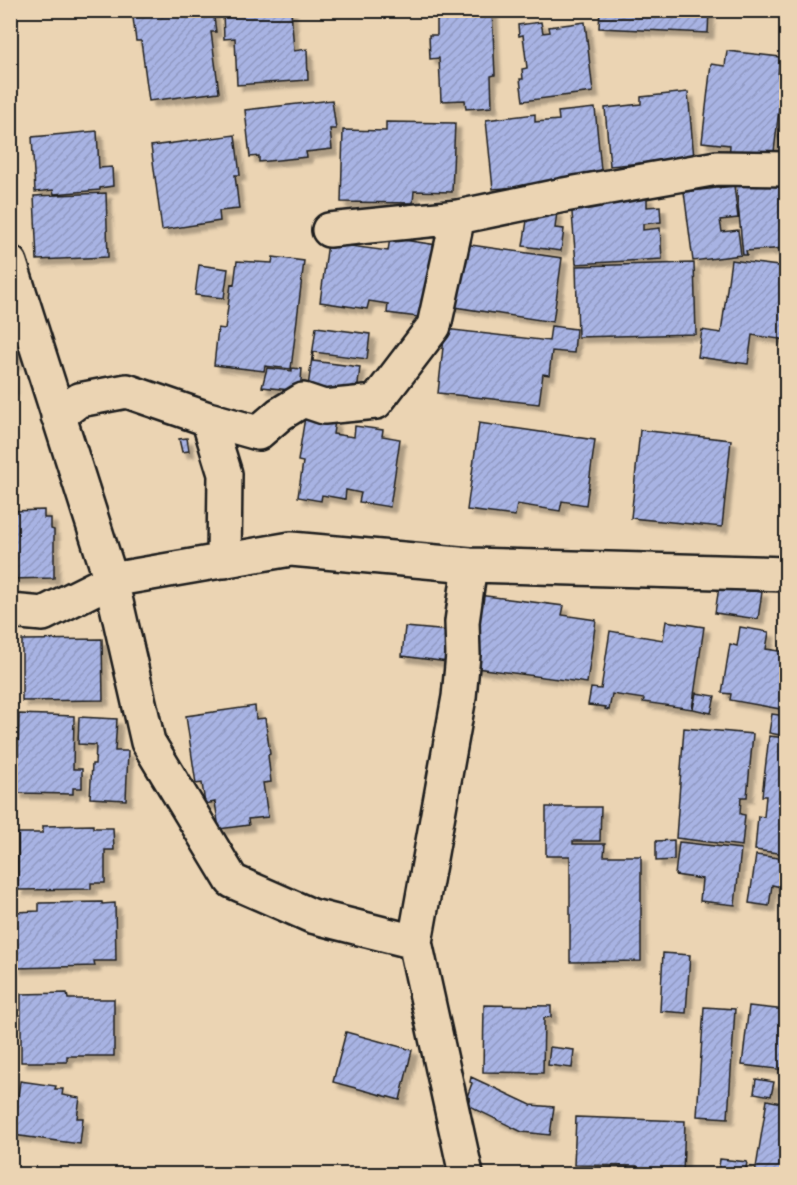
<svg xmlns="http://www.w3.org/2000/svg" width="797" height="1185" font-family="'Shantell Sans',sans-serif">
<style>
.building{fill:url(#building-hatch);stroke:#1c1c1c;stroke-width:1.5;filter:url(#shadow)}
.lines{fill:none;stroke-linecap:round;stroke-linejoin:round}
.minor-casing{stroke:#1c1c1c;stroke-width:38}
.minor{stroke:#ebd4b3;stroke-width:33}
</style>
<defs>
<pattern id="building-hatch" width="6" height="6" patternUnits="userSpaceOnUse" patternTransform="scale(1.5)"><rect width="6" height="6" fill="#a8b3e3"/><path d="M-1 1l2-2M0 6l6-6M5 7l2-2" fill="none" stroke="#9099c2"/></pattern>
<filter id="shadow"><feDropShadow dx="5.5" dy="5.5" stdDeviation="1.5" flood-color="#0004"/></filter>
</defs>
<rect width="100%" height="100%" fill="#ebd4b3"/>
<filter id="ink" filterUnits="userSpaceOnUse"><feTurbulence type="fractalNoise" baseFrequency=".0167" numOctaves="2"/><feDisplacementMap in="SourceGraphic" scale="12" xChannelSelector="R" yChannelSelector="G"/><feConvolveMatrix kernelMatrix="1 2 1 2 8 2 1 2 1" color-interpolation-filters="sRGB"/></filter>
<g filter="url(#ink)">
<!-- building -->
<path class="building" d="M132,10h81l3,22h-5l8,60 -70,9 -8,-60h-5z
M232,10h59l3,41 13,-2 1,31 -71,5 -2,-47 -11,1 -1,-27z
M458,10h34l3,65 -4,1 1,31 -26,2 -1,-9 -24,1 -2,-43 -9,1 -1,-24h8v-19l22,-1z
M600,10h109l-1,23 -109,-5z
M541,22l2,11 7,-1 -1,-5 36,-5 8,70 -70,9 -3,-22h3l-1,-10 5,-1 -4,-33 -4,1 -1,-11z
M727,51l53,6 -2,19h5l-10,84h-44l1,-15 -28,-3 9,-78 14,2z
M688,92l6,66 -84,8 -5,-58 36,-4v-7z
M332,100l4,29h-6l2,20 -26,3 1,5 -48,5v-6l-9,1 -5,-47z
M595,108l7,72 -86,9v-2l-23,2 -7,-69 49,-6v8l24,-2 -1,-8z
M786,121v39h-4l-3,-24z
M386,122l69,1 -3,69 -38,-1 -1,12 -72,-1 2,-72 43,1z
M97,131l2,37 13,-1 1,19 -13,2v2l-46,4 -1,-4 -18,2 -3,-55z
M235,135l5,40h-5l4,34 -20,2 1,10 -58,9 -11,-84z
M786,179v69l-40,3 1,4h-4l-7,-71z
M734,186l4,32 -18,2 2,12 16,-2 3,25 -48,6 -9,-69z
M106,193l2,64 -71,3 -3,-64z
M647,196v11l13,-1 1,16 -18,2v6l17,-2 2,31 -86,5 -5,-64z
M529,208l28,4 -2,16 9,1 -3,22 -38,-5z
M390,238l47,7 -11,73 -39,-5 1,-9 -19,-3 -2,8 -47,-7 8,-59 60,8z
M457,243l105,15 -9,64 -105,-16z
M273,257l31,4 -13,108 -26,-3 -1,5 -50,-6 4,-37 7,1 6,-45 3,1 3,-24 35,2z
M731,260l55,7v73l-34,-5 -4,29 -50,-7 4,-27 19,3z
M694,263l2,71 -118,3 -2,-71z
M199,265l29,4 -4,29 -29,-3z
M551,326l25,3 -2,24 -22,-2 -3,24 -6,-1 -4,30 -101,-11 7,-64 104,12z
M316,327l54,7 -3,25 -53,-7 -1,9 47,6 -3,26 -49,-6z
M10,336h4l1,28 -4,-1 1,26 -2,1z
M267,368l25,3v-3l10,1 -2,22 -38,-4z
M305,417l30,4 -2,13 21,3 1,-11 28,4 -1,6 18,3 -10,68 -31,-5 2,-9 -15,-3 -1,9 -23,-4 -1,6 -23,-4 5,-35 -5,-1z
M479,423l116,17 -9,65 -24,-4 -2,10 -43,-7 -2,12 -48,-6z
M640,430l91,10 -9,87 -91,-9z
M187,438l2,13 -7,1 -3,-13z
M44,510v8h7v11l3,1v48l-44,1v-68z
M719,587l43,5 -4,27 -43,-6z
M478,595l86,11 -2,9 34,5 -9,63 -118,-16z
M666,621l38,6 -12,82 -49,-7 1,-3 -32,-5 -3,16 -4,-1 1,-2 -18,-2 3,-17 10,1 9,-58 53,9z
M405,627l45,4 6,32 -54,-7z
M740,627l29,5 -3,17 20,3v58l-56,-10 1,-6 -9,-1 8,-49 7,2z
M102,639l1,61 -81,1v-61z
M696,693l19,3 -4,17 -18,-4z
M255,706l1,13 9,-1 5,36 -2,1 3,27 -8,1 5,34 -20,2 1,6 -30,4 -4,-27 -10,2 -3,-21 -6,1 -10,-68z
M19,714l55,2 -1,53h9v19h-9v6l-56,-1z
M772,714l14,2v20l-17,-3z
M79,717l38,2 -2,32h13l-2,49 -36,-2 2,-34h3l1,-19 -18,-1z
M684,728l69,6 -6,63h-6l-1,17 5,1 -3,31 -66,-8z
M769,736l17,2v116l-31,-4 3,-34 6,1 2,-21h-4z
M546,807h55l-1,34h-27v3h32l-1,12h37v105l-71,1v-106h-24z
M93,825v3h20l1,22h-9v33h-14v6l-73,1v-57h25v-7z
M674,840v20l-18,1v-20z
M679,842l62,7 -6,56 -35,-4 2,-22 -27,-4z
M756,855l30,4v29l-14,-3 -3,21 -20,-3z
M786,894v48h-4z
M102,902v2l13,-1 1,58h-22l1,5 -79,2 -1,-56 24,-1v-8z
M663,953l27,2 -4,58 -26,-2z
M67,993l1,6h46v57h-47v6h-46v-68z
M484,1005l67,1v11l-7,1 -1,55 -60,-1z
M749,1006l37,4v60l-44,-5z
M704,1007l31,2 -7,109 -31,-2z
M346,1032l66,18 -12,50 -67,-18z
M550,1047l24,3 -2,18 -24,-3z
M471,1077l60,28 23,2 -4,28 -28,-3 -55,-27 3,-7 -3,-1 5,-14 -2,-1z
M756,1079l18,3 -3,14 -17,-3z
M20,1081l36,5 -1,3h8l-1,6 18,3 -3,20h6l-3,26 -67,-9z
M767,1100l19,4v70h-31z
M576,1117l109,4 -2,53h-46v-8l-63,-1z
M720,1159l27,3 -2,11 7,1h-34z"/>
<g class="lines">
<defs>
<path id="minor" d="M329,230l129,-13 106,-22 153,-27 69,1
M10,263l101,317 37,162 84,139 80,35 103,26 51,232
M58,416l21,-16 48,-9 81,28 50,14 22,-19 23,-14 21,7 52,-5 58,-76 24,-109
M208,419l17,55 -1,87
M10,611l33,3 68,-34 180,-31 179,16 316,9
M415,942l44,-245 4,-42 -1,-33 8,-57"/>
</defs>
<!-- minor casing -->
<use href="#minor" class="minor-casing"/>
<!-- minor -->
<use href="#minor" class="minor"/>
</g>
</g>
<!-- margin -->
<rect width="797" height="1185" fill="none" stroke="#ebd4b3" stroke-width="36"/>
<rect x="18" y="18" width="761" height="1149" fill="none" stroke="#1c1c1c" stroke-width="2" filter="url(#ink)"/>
</svg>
